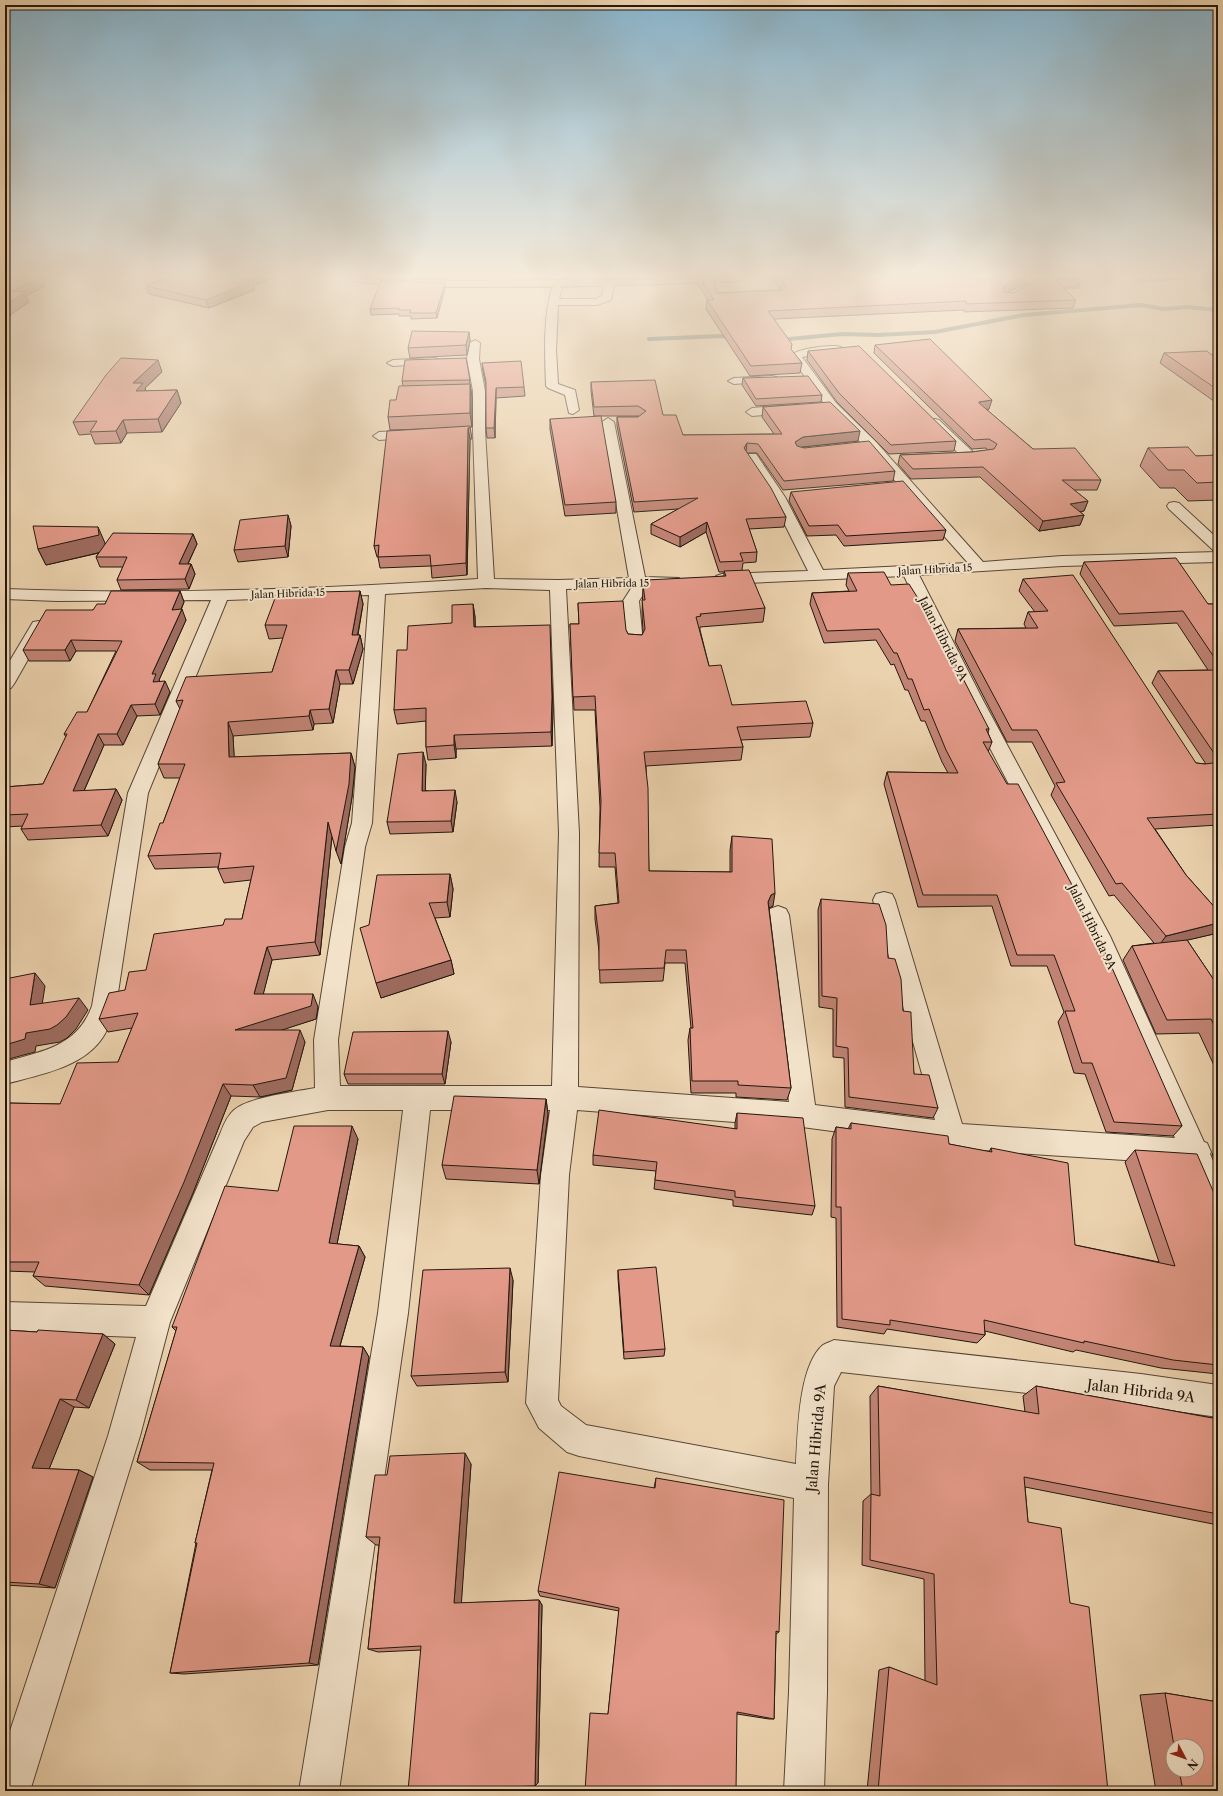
<svg xmlns="http://www.w3.org/2000/svg" width="1223" height="1796" font-family="'Libre Caslon Text',serif">
<style>
.lines{fill:none;stroke-linecap:round;stroke-linejoin:round}
.stream{stroke:#6a786b;stroke-width:4}
.minor-casing{stroke:#564636;stroke-width:2}
.major-casing{stroke:#24180e;stroke-width:2}
.minor{fill:#f2e2ca;fill-rule:evenodd}
.major{fill:#e6b977;fill-rule:evenodd}
.wall{fill:#c28475;stroke:#24180e;fill-rule:evenodd}
.shaded-wall{fill:#9e6b5f;stroke:#24180e}
.building{fill:#e29988;stroke:#24180e}
.labels{text-anchor:middle;stroke-width:4;stroke-linejoin:round;paint-order:stroke}
.far-street-label{font-size:10px;fill:#24180e;stroke:#f2e2ca}
.street-label{font-size:12px;fill:#24180e;stroke:#f2e2ca}
.near-street-label{font-size:14px;fill:#24180e;stroke:#f2e2ca}
</style>
<rect width="100%" height="100%" fill="#ebd2ae"/>
<filter id="stains"><feTurbulence type="fractalNoise" baseFrequency=".005" numOctaves="4"/><feColorMatrix values="0 0 0 0 .2 0 0 0 0 .09 0 0 0 0 .02 0 0 0 .5 -.17"/></filter>
<radialGradient id="worn" r=".72"><stop offset=".6" stop-color="#630" stop-opacity="0"/><stop offset="1" stop-color="#630" stop-opacity=".3"/></radialGradient>
<g class="lines">
<!-- stream -->
<path class="stream" d="M649,339l72,-3 14,2
M778,340l64,-6 36,1 57,-3 89,-17 117,-10 23,4 23,-2 31,3"/>
<defs>
<path id="minor" d="M1024,278h10l4,7 -25,13h-8l-1,-2 1,-2 23,-10z
M609,280l5,3 -3,17 -14,5h-39l-2,45 2,34 17,6 4,20 -6,4 -4,-1 -4,-18 -17,-7 -2,-2c-1,-32 -3,-67 6,-98l5,-3 5,3 -3,11h37l6,-3 2,-13z
M475,340l5,3 -1,16 6,32v40l9,148 64,1 71,-2 -27,-156 6,-4 6,4 31,155 34,1 2,3 -2,3 -31,3 -9,14 4,42 -2,4 -6,1 -6,-1 -2,-4 -4,-42 9,-14 -66,2 13,244 -1,254 211,15 -22,-187 3,-6 8,-3 8,3 3,6 26,190 120,15 -62,-220 3,-6 8,-2 8,2 3,6 67,224 213,14 -87,-202 -122,-234 -62,-126 -182,8 -6,-2 -2,-3 2,-3 6,-2 86,-3 -37,-74 -27,-40 2,-3h10l29,43 38,73 145,-7 -102,-115 -38,-39 -38,-53c6,-7 42,-12 51,-9l1,2 -1,2 -39,6 34,46 40,39 107,120 79,-6 156,-4v10l-156,4 -143,9 65,127 126,234 94,206 3,1 4,9 -1,2 8,19v45l-10,-4 -21,-50 -172,-11 -63,-6 -150,-20 -225,-17 -8,65 -11,225 3,6 25,19 210,39c2,-30 2,-98 27,-119 3,-2 8,-3 11,-5l307,34 77,11v32l-77,-11 -300,-34 -7,14 -6,98 -1,208 -3,99h-40l5,-99 5,-194 -215,-42 -12,-4 -28,-24 -13,-25 15,-228 9,-65h-120l-22,203 -69,478h-40l79,-478 25,-203h-75l-66,12 -9,5 -9,14 -74,181 -30,114 -110,355h-25v-45l103,-310 28,-99 -131,-5v-30l141,4 74,-172c3,-8 7,-18 14,-24 15,-13 61,-18 81,-22l-1,-48 31,-193 7,-24 17,-228 -142,5 -79,193 -32,213c-4,10 -7,22 -13,31 -20,31 -65,38 -98,47v-22c37,-11 72,-15 87,-56l36,-213 83,-193 -154,1 -52,-2v-10c157,6 316,0 473,-10l-5,-148v-40l-6,-32 3,-16zM486,588l64,2 9,243 -7,253h-212l-2,-46 27,-193 7,-24 13,-229z
M1218,354v16l-4,-1 -10,-9 2,-2z
M434,358l4,1 2,2 -2,2 -45,3 -6,-3 6,-3z
M772,376l4,1 2,2 -2,2 -42,3 -6,-3 6,-3z
M793,405l4,1 2,3 -2,3 -45,4 -6,-4 6,-4z
M935,419l4,1 35,33 2,3 -2,3h-10l-33,-33 -2,-3 2,-3z
M416,430l4,1 2,3 -2,3 -41,3 -6,-4 6,-4z
M1174,502l5,1 39,36v12l-5,-1 -44,-41 -2,-3 2,-3z
M39,621l6,1 2,4 -33,58 -3,4 -6,1v-20l28,-47z"/>
<path id="major" d="M347,278l112,3 287,-3 -5,3c-77,3 -154,6 -231,6 -53,0 -106,1 -158,-6z"/>
</defs>
<!-- minor casing -->
<use href="#minor" class="minor-casing"/>
<!-- major casing -->
<use href="#major" class="major-casing"/>
<!-- minor -->
<use href="#minor" class="minor"/>
<!-- major -->
<use href="#major" class="major"/>
</g>
<!-- wall -->
<path class="wall" d="M165,278h108l-20,8 1,4 -45,18 -60,-14 -3,-8z
M417,278h31v1z
M698,278h15l4,15 63,-3v-1l-8,-11h255l-1,5 -20,9 7,1 24,-13 -2,-2h44l2,2 -3,8h-15l13,12 -3,8 -109,4v-2l-190,9 17,31 11,13 -2,10 -50,3 -44,-67 1,-9h1l-10,-16z
M1136,278h53l-46,4z
M1209,278h9v5h-3z
M445,288l-8,30 -26,1v-3h-12v-2l-28,1 -1,-6z
M469,332l1,9 -3,14 -57,3 -2,-10z
M875,345l114,64 -2,1 46,39 68,31 -4,10h-23l14,11 -4,10 -4,1 4,3 -4,10 -41,6 -59,-54 -69,2 -13,-15 2,-9 72,-3 16,-2 -2,-2 -14,1 -98,-96z
M808,351l148,90 -2,10 -65,3 -52,-52 -30,-42z
M1164,353l54,7v44l-58,-41z
M466,358l6,39v30h-2l2,12h-2l-3,136 -35,3 -1,-12 -51,2 -2,-11h-1l-3,-11 51,-117 -35,1 -2,-13 15,-31 -1,-5z
M482,363l42,24 1,9 -29,2 -1,40h-8l-1,-10v-42l-3,-14z
M162,372l-17,16 1,3 31,-1 4,13 -19,29 -35,1 -6,10 -26,1 -4,-10 -12,1 -6,-13z
M743,378l79,17 -1,7 -65,4 -14,-21z
M591,382l72,33 20,20 91,-1 -12,-17 1,-10 95,34 -56,6h-1l94,24 -2,10 -110,9 -26,-37h-10l39,64 -2,10 -35,2 8,23 -1,10 -13,1 -1,7 23,38 -2,14 -63,5v3l9,36 23,39 81,18 -3,14 -69,3 2,7 -2,13 -95,6 3,105 81,1v-22l2,-14 41,70 -4,2 22,180 -4,12 -51,-3v-4h-45l-3,-53 2,-12h1l-6,-65h-20l-2,18 -63,2 -1,-32 -4,-32v-13l23,-3 -3,-36h-16l1,-59 -5,-98h-21l-4,-86h9l-1,-21 48,27 2,4 14,1 1,-3 -1,-19 1,-28 81,-9v-4h-5l-13,-40 -26,15 -29,-13v-10l27,-15 -44,3 -17,-86v-9h21l1,-1h-45l-3,-25z
M550,419l66,83v11l-51,3 -15,-87z
M1148,448l48,8 22,-1v45l-30,1 -13,-13h-15l-20,-22z
M791,492l155,38 -3,10 -99,6 -8,-11 -29,1 -18,-35z
M288,515l3,11 -3,31 -50,5 -4,-12z
M193,534l4,10 -9,20h3l4,10 -6,15 -68,1 -4,-10 6,-13h-23l-4,-10 3,-4 -53,12 -8,-16 67,-6v1z
M1084,562l124,42h10v221l-63,4 31,46 32,36v22l-31,7 31,46v88l-19,-41 -43,1 -33,-74 9,-14 22,-3 -40,-48 -5,1 -58,-101 4,-9 -23,-44h-25l-52,-101 3,-12 68,-1 -2,-4 4,-12h7l-16,-21 4,-12 173,184 10,1 -54,-81 6,-12 50,-1 -31,-47 -63,3 -34,-52z
M848,573l43,12 98,144 -1,4 4,9 -4,10 111,201 83,173 -9,10 -67,-4 -21,-58 -11,-1 -16,-51 6,-10 -17,-46h-36l-19,-60 -74,1 -34,-123 3,-12 61,1 -6,-11 -17,-41h-4l-13,-31h-3l-11,-26 -3,1 -15,-25 -52,3 -14,-39 2,-11 37,-2 -3,-6z
M180,591l4,11 -3,8 5,10 -27,60 11,12 -10,23 -23,1 -14,29h-19l-20,46 32,-2 6,11 -14,36 -80,4 -7,-11 2,-3 -18,1v-40l38,-3 23,-47 -2,-3 23,-22 29,-61h-40l-6,10h-41l-6,-11 70,-40 12,-6z
M360,591l3,13 -5,31h2l3,14 -10,35h-13l-7,39 -19,1 -1,6 -80,6 1,21 117,-4 4,14 -3,30 -11,67 -9,-28 -12,119 -48,5 -9,34 55,13 -2,12 -35,11 24,12 -13,48 -32,7 -29,-1 -38,97 -44,102 -104,-9 -12,-10 2,-4 -30,-1v-168l55,1 58,-42 14,-34 -24,4 -9,-13 26,-29 21,-20 77,-45 19,-6 9,-39 -27,3 -6,-14v-2l-63,2 -7,-13 15,-33 17,-45h-16l-6,-14 22,-55 -4,-8 96,-29 11,-34 -14,1 -4,-14z
M473,604l2,13v10l75,11 3,72 -1,36 -96,3v9l-28,2 -2,-13v-26l-29,3 -3,-14 13,-60 45,-27z
M426,764l-1,26 32,12 -4,30 -63,2 -3,-12z
M450,874l3,15 -3,28 -15,1 16,42 3,14 -73,24 -12,-73z
M821,899l67,59 15,53 11,63 24,34 -5,10 -88,-11 -1,-49 -11,-1v-48l-14,-2 -1,-97z
M451,1042l-6,42h-97l-4,-10z
M1218,1095v9l-3,-6z
M546,1099l2,15 -9,70 -93,-5 -4,-14z
M737,1113l78,93 -3,9 -79,-9v-6l-79,-11 2,-18 -63,-6v-10l142,-26v-6z
M851,1123l98,21 40,8 2,-4 84,97 84,17 -34,-100 10,-12 82,50 -2,2 3,8v164l-57,-6 -85,-18 -3,2 -88,-21v4l-8,8 -90,-14 -3,5 -47,-7 -1,-109 -5,-1 1,-78 4,-12 12,2z
M358,1139l-21,105 22,2 6,11 -25,89 23,1 6,10 -51,308 -134,9 -14,-1 26,-130h-1l17,-73h-62l-13,-8 39,-131 -4,-4 106,-136z
M1218,1148v21l-6,-15z
M618,1270l47,79 -1,7 -40,3 -6,-81z
M513,1280l-5,102 -91,4 -6,-10z
M5,1330l32,2 66,2 12,10 -26,64 -15,-1 -25,62 30,1 14,7 -38,111 -50,-3z
M878,1386l147,26 -2,-16 13,-10 182,33v106l-193,-38 3,35 42,81 38,188h-241l12,-121 10,-3 36,14 -1,-102 -62,-14 1,-64 8,-7 -1,-98z
M471,1464l-10,139 78,-3 3,5 -4,178 -117,-133 -43,2 -10,-3 11,-104h-3l-10,-8 21,-62z
M656,1478l123,154 -3,2 -2,85h-5l-32,-5h-129l11,-103 -79,-15 -2,-5 116,-103z
M1165,1693l53,9v89h-62l-16,-96zM1173,1746h24v24h-24z"/>
<!-- shaded-wall -->
<path class="shaded-wall" d="M39,278h4l3,8 -20,10 3,6 -24,17v-13l7,-15z
M248,278h25l-20,8 1,4 -45,18 -3,-8 38,-20z
M1021,278h6l-1,5 -25,12 3,-9z
M1144,278h45l-46,4z
M445,283v5l-8,30 -1,-5z
M469,332l1,9 -3,14 -1,-10z
M158,360l4,12 -17,16 2,7 -7,8 -7,-20z
M470,384l2,13v30l-2,-14z
M496,388v10l-1,40 -1,-10z
M177,390l4,13 -19,29 -4,-13z
M992,400l-3,9 -13,2 3,-9z
M123,420l4,13 -6,10 -5,-12z
M468,428l2,11 -3,136 -1,-12z
M860,431l-2,10 -56,6 -8,5 1,-10 8,-5z
M747,443l-1,9 -2,-4z
M1088,501l-4,10 -18,3 4,-10z
M288,515l3,11 -3,31 -3,-11z
M1084,515l-4,10 -41,6 4,-10z
M707,522l-1,10 -26,15v-10z
M98,527l7,16 1,8 -60,14 -8,-16z
M193,534l4,10 -14,30 -4,-10z
M191,564l4,10 -6,15 -4,-10z
M180,591l4,11 -8,19 -4,-11z
M360,591l3,13 -8,45 -3,-14z
M473,604l2,13 1,23 -2,-13z
M182,609l4,11 -27,60 2,5 -8,-3 -1,-8z
M360,635l3,14 -10,35 -4,-14z
M550,638l3,72 -1,36 -1,-14z
M71,640l5,11 -6,10 -5,-11z
M336,670l4,14 -7,39 -4,-14z
M165,681l5,11 -10,23 -5,-11z
M131,705l6,11 -14,29 -6,-11z
M310,710l4,14 -1,6 -4,-14z
M228,722l5,14 2,35 -6,-14z
M98,734l6,11 -25,57 -6,-11z
M454,735l2,14v9l-2,-13z
M423,752l3,12 -1,38 -3,-11z
M351,753l4,14 -3,30 -11,67 -5,-13z
M116,789l6,11 -14,36 -7,-11z
M455,790l2,12 -4,30 -2,-11z
M328,822l4,14 -12,119 -5,-13z
M450,874l3,15 -3,28 -3,-15z
M775,893l-2,13 -4,2 -1,-6 3,-7z
M1218,923v10l-60,14 8,-11z
M267,947l5,13 -12,47 -6,-13z
M451,960l3,14 -73,24 -5,-15z
M35,973l10,13 -5,32 -10,-13z
M313,994l5,13 -2,12 -74,24 -7,-13z
M79,998l9,12 -12,19 -9,9 -7,4 -24,4 -1,6 -30,8v-15l21,-12z
M300,1030l5,12 -13,48 -32,7 -7,-12z
M448,1031l3,11 -6,42 -3,-10z
M223,1084l8,12 -38,97 -44,102 -10,-10z
M546,1099l2,15 -9,70 -2,-14z
M352,1126l6,13 -23,115 -6,-11z
M359,1246l6,11 -28,99 -7,-10z
M510,1268l3,12 -5,102 -3,-10z
M103,1334l12,10 -26,64 -13,-8z
M363,1347l6,10 -51,308 -9,-2z
M60,1399l14,8 -27,67 -15,-6z
M465,1453l6,11 -10,145 -7,-6z
M79,1470l14,7 -38,111 -16,-4z
M539,1600l3,5 -4,178 -3,3z
M5,1734h2l-2,7z"/>
<!-- building -->
<path class="building" d="M5,278h34l-27,13 13,1 -20,14z
M165,278h83l-4,2 7,2 -45,18 -60,-14z
M700,278h13l4,15 66,-3 -3,-4h6l-7,-8h242l-17,8 -1,6 10,1 27,-15h39l2,2h-26l21,20 -110,4v-3l-198,10 24,33 -1,5 11,14 -51,3 -44,-66h7z
M381,280l64,3 -9,30h-26l1,-3h-13l1,-2 -29,1z
M412,331l57,1 -3,13 -58,3z
M930,339l62,61 -13,2v1l54,46 42,-1 26,32h-39l26,21 -18,3 14,11 -41,6 -60,-54 -70,2 -13,-14 72,-3 22,-3 3,-5 -8,-5 -15,1 -99,-95z
M859,346l97,95 -65,4 -52,-52 -31,-42z
M1207,351l11,9v30l-54,-37z
M121,358l37,2 -25,23h10l-7,8 41,-1 -19,29 -35,1 -7,11 -26,1 7,-11 -24,1 33,-47z
M466,358l4,22 -68,1 3,-21z
M521,361l3,26 -28,1 -2,40h-8v-47l-4,-18z
M808,376l14,19 -66,4 -13,-21z
M655,380l8,35h13l7,20 99,-1 -19,-27 67,-5 30,29 -57,6 -8,5 2,4 7,2 65,-7 26,30 -111,10 -26,-37 -11,-1 -3,5 27,40 15,29 -40,2 11,33 -17,1 3,8 -23,1 -13,-40 -27,15 -29,-13 47,-26 -64,4 -17,-85h21l8,-6 -8,-5 -44,1 -3,-25z
M470,384v29l-82,4 2,-17h6l3,-14z
M601,416l15,86 -51,3 -15,-86z
M470,426v2h-2l-2,135 -35,3 -1,-11 -52,2 1,-12 -5,1 13,-115z
M1188,447l8,9 22,-1v27l-21,1 -13,-13h-16l-20,-22z
M903,481l43,49 -100,6 -8,-11 -29,1 -18,-34z
M288,515l-3,31 -51,4 6,-30z
M33,526l65,1 1,8 -61,14z
M113,533l80,1 -14,30h12l-6,15 -68,1 10,-23h-31z
M1176,558l32,46h10v59l-35,-52 -64,3 -35,-52z
M749,570l16,38 -65,6 1,2 -5,1 13,49 12,-1 11,40 74,-4 7,22 -76,4 6,20 -99,5 4,36 1,83 83,1v-36l40,3 3,54 -4,2 -3,7 23,186 -53,-3v-4h-46l-2,-53h3l-7,-78h-20l-2,18 -65,2v-32l-4,-32 24,-3 -4,-50h-16l2,-52 -6,-105 -22,1 -3,-73h9l-1,-21 45,-2 3,29 2,4 14,1 3,-6 -3,-29h3l-2,-15 3,-5 80,-4 -2,-5z
M884,572l7,13 18,-1 29,46 51,99h-3l6,13h-9l24,42h11l53,99 28,70 6,-1 77,174 -68,-4 -22,-59h-10l-17,-52h10l-21,-56h-37l-20,-60h-74l-36,-123 71,1 -12,-23 -17,-41 -5,1 -12,-31h-4l-11,-26h-3l-15,-24 -52,2 -15,-38 45,-2 -9,-18z
M1073,575l123,188 9,1 8,-1 3,-7 -58,-85 60,-1v144l-71,4 39,57 32,36v12l-52,13 -44,-53 -6,1 -60,-101 9,-1 -28,-52h-25l-54,-101 80,-1 -10,-16 20,-1 -25,-32z
M111,591h69l-8,19 10,-1 -30,65h4l-3,8 12,-1 -10,23 -24,1 -14,29h-19l-25,57 43,-2 -15,36 -80,4 7,-15 -23,1v-28l38,-3 24,-50h-3l13,-22h10l35,-71 -51,-1 -6,10h-42l23,-40h47l4,-6h8z
M360,591l-8,44h8l-11,35h-13l-7,39 -19,1 -1,6 -81,6 1,35 122,-4 -2,31 -13,67 -8,-29 -13,120 -48,5 -13,47h59l-2,12 -76,24h65l-14,48 -33,7 -30,-1 -39,98 -45,103 -106,-9 6,-14h-34v-159l55,1 17,-41 41,-1 20,-49 -39,6 10,-26 16,-3 4,-18 17,-2 8,-36 69,-9 2,-6h17l12,-53 -36,3 3,-16 -73,3 12,-33h3l22,-59h-27l25,-64 -7,1 10,-24 86,-5 15,-47h-22l12,-32z
M473,604l1,23 76,-2 2,72 -1,35 -97,3v10l-28,2v-39l-32,2 3,-60h10l1,-24 44,-3v-18z
M423,752l-1,39 33,-1 -4,31 -64,1 11,-68z
M450,874l-3,28 -18,1 22,57 -75,23 -16,-55 9,-3 8,-50z
M821,899l58,5 7,21 2,33 7,1 6,20 2,32 8,1v3l3,59 15,1 9,33 -89,-11 -1,-49 -12,-2 1,-48 -15,-2z
M1187,940l31,46v47l-7,-14 -44,1 -35,-74z
M35,973l-5,32 49,-7 -13,19 -9,8 -7,4 -24,4 -1,6 -20,6v-66z
M448,1031l-6,43h-98l9,-42z
M454,1096l92,3 -9,71 -95,-5z
M599,1110l138,19v-16l66,5 12,88 -80,-9v-6l-80,-11 2,-18 -64,-7z
M851,1123l97,13 1,8 43,8 -1,-4 77,15 7,82 100,21 -40,-116 62,4 20,46h-3l4,10v155l-45,-5 -89,-19v2l-100,-23 1,15 -95,-15v5l-48,-6 -1,-112h-5v-80l15,2z
M294,1126h58l-23,117 30,3 -29,100 33,1 -54,316 -139,10 27,-130h-2l19,-80 -77,-1 40,-135h-5l53,-141 53,5z
M656,1267l9,82 -41,3 -6,-82z
M510,1268l-5,104 -94,4 12,-106z
M5,1330l32,2 1,-2 65,4 -27,66 -16,-1 -28,69 47,2 -40,114 -34,-2z
M878,1386l161,28 -3,-28 182,33v95l-194,-37 4,45 33,6 9,75 19,4 19,184h-230l11,-124 48,18 -3,-111 -64,-14 1,-66 9,2z
M465,1453l-11,150 85,-3 -4,186 -127,5 13,-145 -53,3 12,-112h-14l9,-62h12l3,-19z
M559,1472l96,16 1,-10 128,22 -5,132 -3,-1 -2,88 -37,-7 -1,79h-151l5,-78 18,1 11,-106 -81,-17z
M1165,1693l53,9v89h-35l-4,-21h18v-24h-23z"/>
<!-- sky -->
<linearGradient id="sky" x2="0" y2="1"><stop stop-color="#88b6cf"/><stop offset="0.52" stop-color="#f6ebdb"/><stop offset="1" stop-color="#f6ebdb" stop-opacity="0"/></linearGradient>
<rect width="1223" height="530" fill="url(#sky)"/>
<g class="labels">
<!-- far-street labels -->
<g class="far-street-label">
<text transform="translate(935 569) rotate(-3)" y="4">Jalan Hibrida 15</text>
<text transform="translate(612 583) rotate(-1)" y="4">Jalan Hibrida 15</text>
<text transform="translate(288 593) rotate(-2)" y="4">Jalan Hibrida 15</text>
</g>
<!-- street labels -->
<g class="street-label">
<text transform="translate(943 639) rotate(63)" y="4">Jalan Hibrida 9A</text>
<text transform="translate(1092 927) rotate(64)" y="4">Jalan Hibrida 9A</text>
</g>
<!-- near-street labels -->
<g class="near-street-label">
<text transform="translate(1141 1391) rotate(7)" y="5">Jalan Hibrida 9A</text>
<text transform="translate(816 1438) rotate(-85)" y="5">Jalan Hibrida 9A</text>
</g>
</g>
<!-- margin -->
<rect width="1223" height="1796" fill="none" stroke="#ebd2ae" stroke-width="20"/>
<rect x="6" y="6" width="1211" height="1784" fill="none" stroke="#24180e" stroke-width="2"/>
<rect x="10" y="10" width="1203" height="1776" fill="none" stroke="#24180e"/>
<!-- north arrow -->
<g transform="translate(1185 1758) rotate(131)"><circle r="19" fill="#f2e2ca" stroke="#a0917f"/>
<path d="M0-3L7 15L0 10L-7 15Z" fill="#8f2418"/>
<text y="-6" font-size="11" font-weight="bold" text-anchor="middle" fill="#24180e">N</text>
</g>
<rect width="100%" height="100%" filter="url(#stains)"/>
<rect width="100%" height="100%" fill="url(#worn)"/>
</svg>
